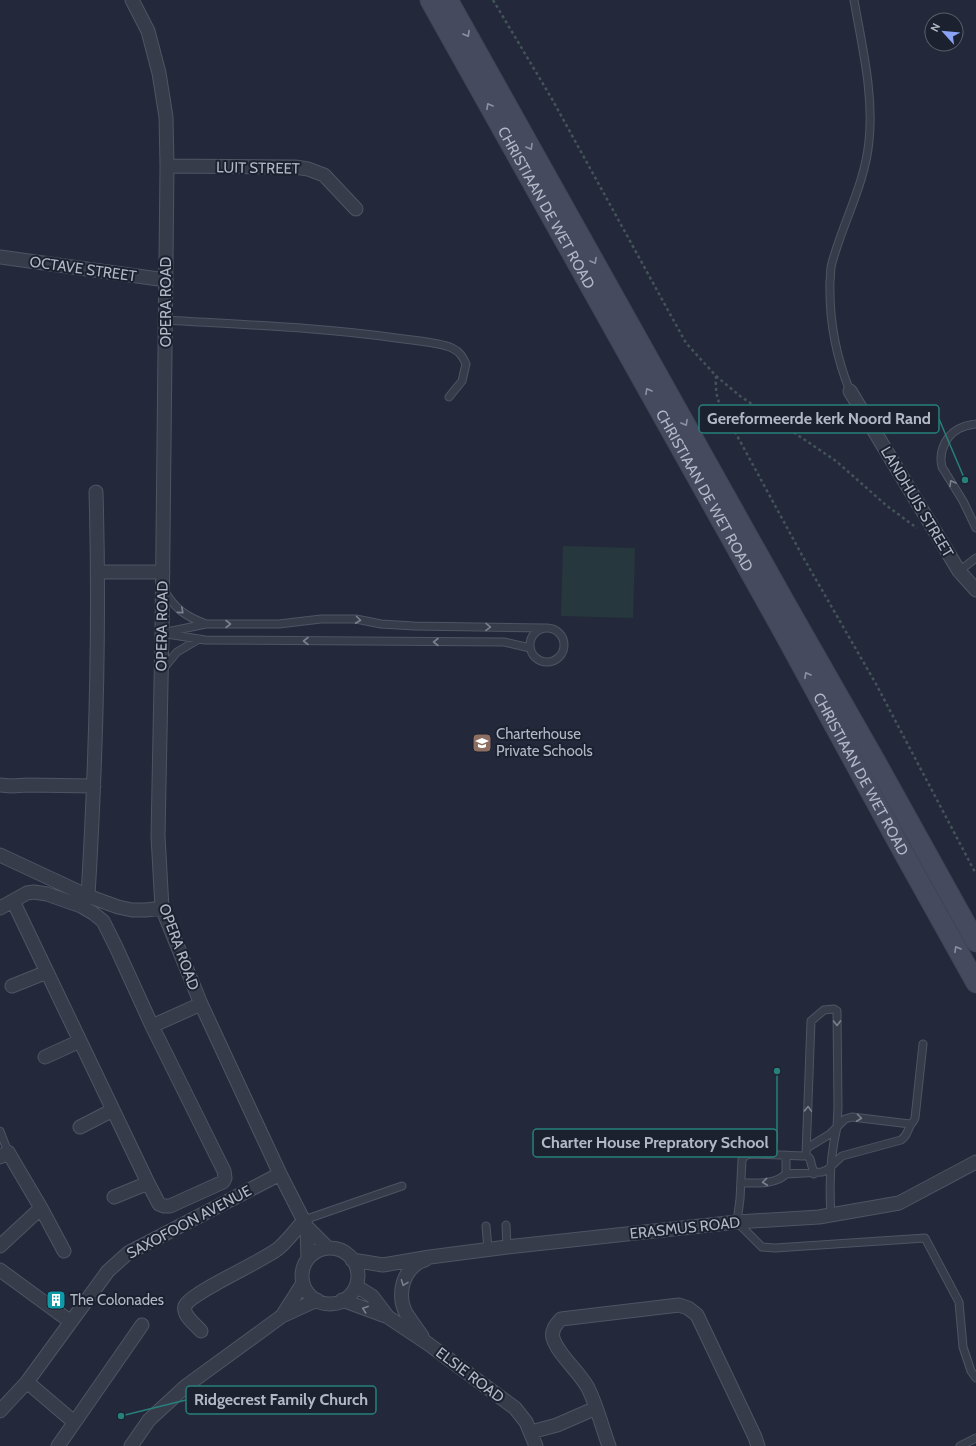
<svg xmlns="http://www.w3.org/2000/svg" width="976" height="1446" font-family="Cabin,sans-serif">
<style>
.pitch{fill:#26373d}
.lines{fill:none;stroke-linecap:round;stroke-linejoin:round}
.service-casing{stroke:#4f5463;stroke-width:9}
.minor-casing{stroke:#4f5463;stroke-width:15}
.secondary-casing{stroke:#404554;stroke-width:21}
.path{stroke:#435359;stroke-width:2.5;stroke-dasharray:3 3;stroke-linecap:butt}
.service{stroke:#373c4b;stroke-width:7}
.minor{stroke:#373c4b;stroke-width:13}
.secondary{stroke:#454a5e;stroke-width:19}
.oneway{stroke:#8c91a2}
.oneway2{stroke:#7b808f}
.labels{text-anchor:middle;stroke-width:4;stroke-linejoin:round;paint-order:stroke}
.street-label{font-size:15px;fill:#b2b7c6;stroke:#1c2130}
.poi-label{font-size:15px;fill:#b2b7c6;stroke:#1c2130;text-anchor:start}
.leader{fill:none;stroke:#27807b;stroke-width:1.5}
.callout-dot{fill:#27807b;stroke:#1c2130;stroke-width:1.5}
.callout{fill:#1c2130;stroke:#27807b;stroke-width:1.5}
.callout-label{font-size:16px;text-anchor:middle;font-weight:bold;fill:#b2b7c6}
</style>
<rect width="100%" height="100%" fill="#23293a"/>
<!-- pitch -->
<path class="pitch" d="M563,546l72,2 -2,70 -72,-2z"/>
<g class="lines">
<defs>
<path id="service" d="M166,320c77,5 153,7 230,18 14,2 44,4 56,10 8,4 11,9 14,16l-4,17 -13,16
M850,391c-14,-34 -21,-73 -20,-110 1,-6 0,-12 2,-18 11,-41 33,-79 37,-122 5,-46 -7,-95 -15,-141
M976,424c-4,1 -9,1 -13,3 -16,5 -25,24 -21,40l21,34 13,27
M959,571l17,-13
M164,590c11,19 21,26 42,34
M530 645a17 17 0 1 1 34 0a17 17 0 1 1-34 0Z
M162,633l44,-9h73l42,-5h35l25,5 33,2 131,2
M167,634l38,6 299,2 26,6
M163,669l14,-17 22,-13
M910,1124l-58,-7 -7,2 -8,8 1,-20 -1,-96 -3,-2 -10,1 -13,11 -5,134 -3,1 -48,-2c-6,0 -10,0 -13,6l-2,39 -3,23 25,25 13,1 150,-10 34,64 4,45 8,24 5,7
M0,1131l8,21
M807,1148l23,-14 6,-6
M806,1155l4,4 4,15
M786,1174l36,-2 5,-2 15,-14 59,-16c6,-4 6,-8 9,-14 1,-3 4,-4 5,-8l8,-74
M741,1183c14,0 34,2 45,-9v-19
M831,1215c-2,-29 -1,-59 6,-88
M304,1220l98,-34
M506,1225l1,22
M486,1226l2,23
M960,1446l16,-8"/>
<path id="minor" d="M132,0l16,31 11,42 7,44 1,49 -5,467 -4,203 4,72 39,96 79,170 27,53 21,21
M167,166l128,1 13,2 16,6 32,34
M0,257l166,23
M850,391l109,180 17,19
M98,572h65
M0,785l11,1 17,-1 66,1
M0,855l88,41 30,11 14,3h14l16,-2
M88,896c8,-135 12,-270 8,-404
M0,908l27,-15 7,-1 13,2 34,12 12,7 10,8 13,26 36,79 72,145 1,7 -2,4 -53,24h-6l-5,-2 -11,-21 -135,-282
M12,986l35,-14
M152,1026l49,-22
M45,1057l35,-16
M80,1127l33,-17
M0,1157l8,-5 33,56 23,43
M114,1197l34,-14
M307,1227l1,31
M0,1246l41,-38
M302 1276a28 28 0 1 1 56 0a28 28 0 1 1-56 0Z
M352,1260l31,5 47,-8 77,-10 230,-25 82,-5 80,-14 77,-41
M0,1270l71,52
M356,1286l16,10 16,21
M342,1300l46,17 39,26 88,65 11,14 10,24
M282,1316l21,-33
M201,1331c-5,-6 -19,-16 -16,-25 6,-14 77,-44 94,-58 9,-8 17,-18 25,-28
M422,1336c-5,-7 -11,-15 -16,-23 -8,-15 -5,-36 8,-47 3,-3 7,-5 11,-6
M27,1382l47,40
M0,1411l27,-29 81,-111 20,-18 152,-79
M531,1432l26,-7 39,-17
M58,1446l84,-121
M131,1446l18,-26 37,-34 96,-70 35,-16
M609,1446c-7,-19 -12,-40 -21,-58 -9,-17 -30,-33 -35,-50 -2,-7 3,-14 8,-19l118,-14 9,3 9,7 58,122 3,9"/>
<g id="secondary">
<path id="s1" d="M430,0l354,633 118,217 74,133"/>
<path d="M448,0l339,606 89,156 100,180"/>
</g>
</defs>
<!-- service casing -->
<use href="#service" class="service-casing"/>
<!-- minor casing -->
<use href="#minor" class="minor-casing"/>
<!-- secondary casing -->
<use href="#secondary" class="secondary-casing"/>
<!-- path -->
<path class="path" d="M493,0l59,99 134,244 30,33c-1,20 2,27 12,43l75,138 73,127 100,190
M716,376l24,20 96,65 51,45 30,22"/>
<!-- service -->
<use href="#service" class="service"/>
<!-- minor -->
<use href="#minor" class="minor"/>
<!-- secondary -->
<use href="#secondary" class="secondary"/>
</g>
<!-- one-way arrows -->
<defs><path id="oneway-chevron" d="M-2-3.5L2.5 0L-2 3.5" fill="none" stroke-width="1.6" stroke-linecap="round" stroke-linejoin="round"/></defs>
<g class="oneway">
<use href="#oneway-chevron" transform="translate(467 34) rotate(61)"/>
<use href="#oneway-chevron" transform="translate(489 106) rotate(-119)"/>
<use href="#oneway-chevron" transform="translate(530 147) rotate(61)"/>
<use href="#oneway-chevron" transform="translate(594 261) rotate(61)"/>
<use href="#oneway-chevron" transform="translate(648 391) rotate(-119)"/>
<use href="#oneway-chevron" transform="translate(685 423) rotate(61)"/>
<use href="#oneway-chevron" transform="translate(807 675) rotate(-119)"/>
<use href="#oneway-chevron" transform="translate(957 949) rotate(-119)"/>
</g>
<g class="oneway2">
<use href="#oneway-chevron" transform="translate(952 483) rotate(-121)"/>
<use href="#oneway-chevron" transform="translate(181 611) rotate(40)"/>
<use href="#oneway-chevron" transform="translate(358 620) rotate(7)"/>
<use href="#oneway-chevron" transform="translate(228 624)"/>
<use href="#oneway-chevron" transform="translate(488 627) rotate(1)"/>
<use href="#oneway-chevron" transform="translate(306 641) rotate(-180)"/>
<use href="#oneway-chevron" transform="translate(436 642) rotate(-180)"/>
<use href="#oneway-chevron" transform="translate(837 1023) rotate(89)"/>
<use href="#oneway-chevron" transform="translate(808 1109) rotate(-88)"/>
<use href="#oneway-chevron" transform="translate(859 1118) rotate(7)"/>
<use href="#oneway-chevron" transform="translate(765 1182) rotate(174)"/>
<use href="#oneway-chevron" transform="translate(404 1283) rotate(111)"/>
<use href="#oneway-chevron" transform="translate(365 1309) rotate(-160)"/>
</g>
<!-- icons -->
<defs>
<symbol id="school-square" viewBox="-11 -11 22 22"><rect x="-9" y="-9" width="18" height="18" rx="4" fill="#8d6e63" stroke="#1c2130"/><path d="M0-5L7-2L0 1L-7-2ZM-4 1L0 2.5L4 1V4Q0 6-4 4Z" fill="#fff"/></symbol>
<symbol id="building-square" viewBox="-11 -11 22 22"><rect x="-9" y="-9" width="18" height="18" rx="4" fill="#0f9aa8" stroke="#1c2130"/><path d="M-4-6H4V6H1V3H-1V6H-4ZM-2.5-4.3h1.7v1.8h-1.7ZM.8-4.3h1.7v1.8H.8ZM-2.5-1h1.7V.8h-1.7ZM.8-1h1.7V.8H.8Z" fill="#fff"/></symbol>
</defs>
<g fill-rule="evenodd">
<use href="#school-square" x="471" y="732" width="22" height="22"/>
<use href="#building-square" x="45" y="1289" width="22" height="22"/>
</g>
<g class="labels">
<!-- street labels -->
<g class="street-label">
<text transform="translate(258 168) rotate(1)" y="5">LUIT STREET</text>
<text dy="5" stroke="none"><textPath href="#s1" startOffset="238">CHRISTIAAN DE WET ROAD</textPath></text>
<text transform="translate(83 269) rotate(8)" y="5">OCTAVE STREET</text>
<text transform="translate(166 302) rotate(-90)" y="5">OPERA ROAD</text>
<text dy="5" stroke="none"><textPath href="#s1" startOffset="562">CHRISTIAAN DE WET ROAD</textPath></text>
<text transform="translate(917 502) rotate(59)" y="5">LANDHUIS STREET</text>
<text transform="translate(162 626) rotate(-89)" y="5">OPERA ROAD</text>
<text dy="5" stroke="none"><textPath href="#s1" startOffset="886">CHRISTIAAN DE WET ROAD</textPath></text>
<text transform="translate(179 947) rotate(70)" y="5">OPERA ROAD</text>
<text transform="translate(189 1222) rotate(-28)" y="5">SAXOFOON AVENUE</text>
<text transform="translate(685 1228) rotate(-6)" y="5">ERASMUS ROAD</text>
<text transform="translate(470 1375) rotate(37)" y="5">ELSIE ROAD</text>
</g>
<!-- poi labels -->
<g class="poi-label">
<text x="496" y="739">Charterhouse<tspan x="496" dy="17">Private Schools</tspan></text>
<text x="70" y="1305">The Colonades</text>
</g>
</g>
<!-- callouts -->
<path class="leader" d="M965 480L939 419M777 1071L777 1143M121 1416L186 1400"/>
<g class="callout-dot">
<circle cx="965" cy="480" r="4"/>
<circle cx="777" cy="1071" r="4"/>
<circle cx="121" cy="1416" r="4"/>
</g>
<g class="callout">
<rect x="699" y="405" width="240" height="28" rx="4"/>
<rect x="533" y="1129" width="244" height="28" rx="4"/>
<rect x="186" y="1386" width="190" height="28" rx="4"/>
</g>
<g class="callout-label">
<text x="819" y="424">Gereformeerde kerk Noord Rand</text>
<text x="655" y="1148">Charter House Prepratory School</text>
<text x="281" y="1405">Ridgecrest Family Church</text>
</g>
<!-- north arrow -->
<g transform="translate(944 32) rotate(297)"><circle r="19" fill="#1c2130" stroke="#585d6c"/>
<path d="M0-3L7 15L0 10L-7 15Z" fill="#89a2f5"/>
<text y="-6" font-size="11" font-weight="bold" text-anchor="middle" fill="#b2b7c6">N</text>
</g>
</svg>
